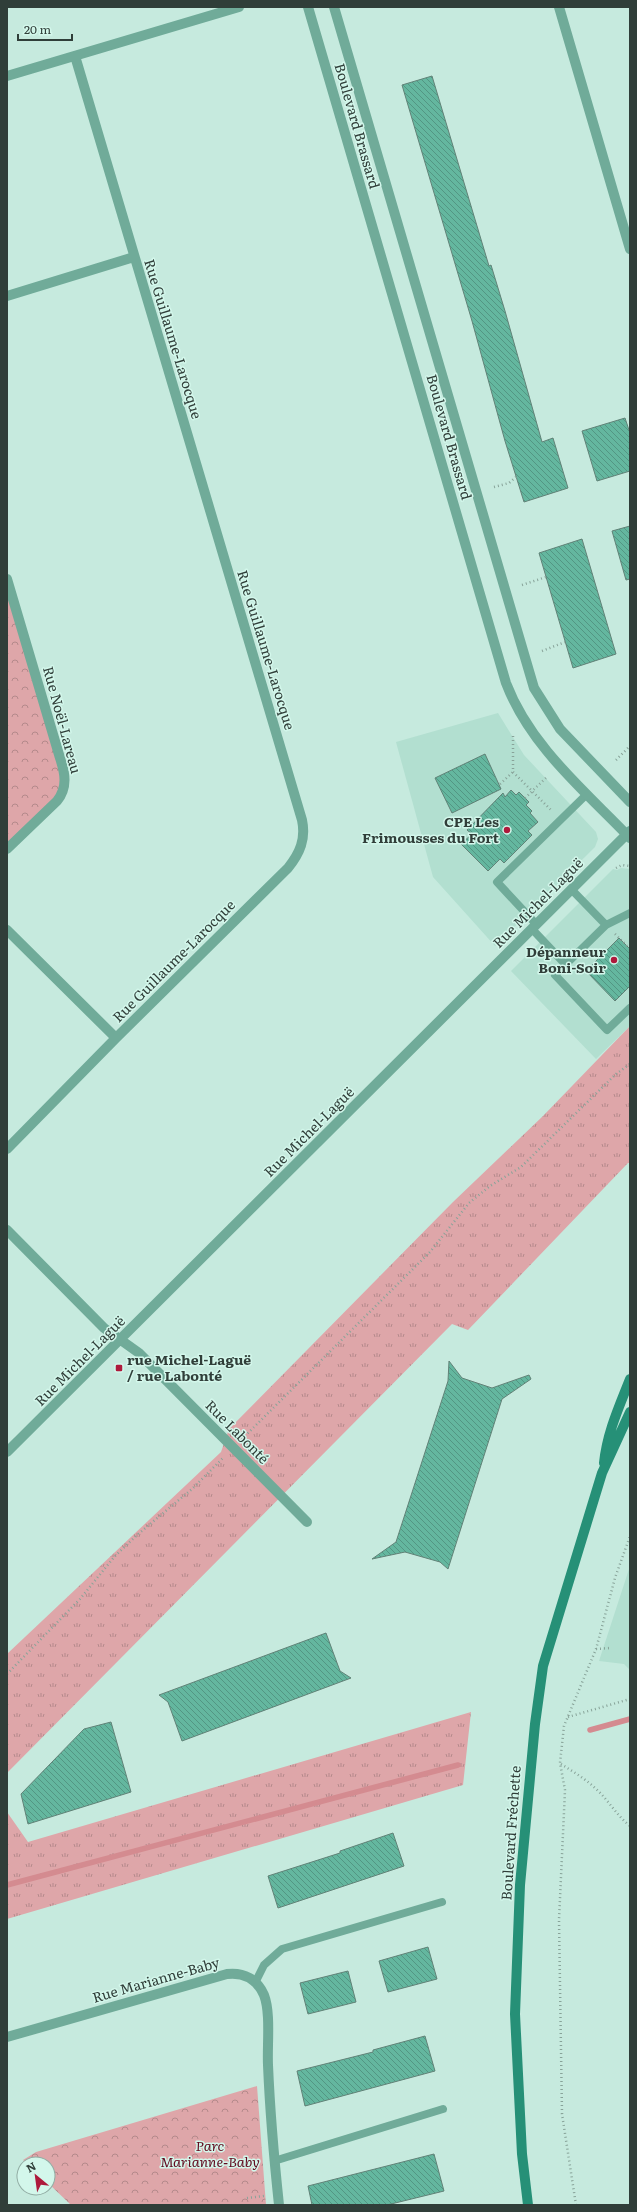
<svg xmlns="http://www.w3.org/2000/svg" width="637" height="2212" font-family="Literata,serif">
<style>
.built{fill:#b2dfd0}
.grass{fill:url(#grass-tufts)}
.park{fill:url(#park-crowns)}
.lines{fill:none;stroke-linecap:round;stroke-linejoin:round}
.stream{stroke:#d48b90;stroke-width:5.5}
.building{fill:url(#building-back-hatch);stroke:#618277}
.path{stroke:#88a399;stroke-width:2.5;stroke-dasharray:1 3;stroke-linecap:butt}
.service{stroke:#70ab99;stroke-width:8}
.minor{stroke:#70ab99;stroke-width:10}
.tertiary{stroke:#70ab99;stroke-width:10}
.secondary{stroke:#269077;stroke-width:10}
.poi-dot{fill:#ae1a3c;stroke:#d3f7eb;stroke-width:1.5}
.labels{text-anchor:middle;stroke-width:3;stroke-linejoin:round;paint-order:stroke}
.street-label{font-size:14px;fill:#303e39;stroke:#d3f7eb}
.poi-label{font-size:14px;font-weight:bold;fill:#303e39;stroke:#d3f7eb;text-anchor:end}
.park-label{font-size:14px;font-style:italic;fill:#61081d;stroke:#d3f7eb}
</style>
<defs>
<pattern id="grass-tufts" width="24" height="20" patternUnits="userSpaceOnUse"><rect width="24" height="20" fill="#dea6a9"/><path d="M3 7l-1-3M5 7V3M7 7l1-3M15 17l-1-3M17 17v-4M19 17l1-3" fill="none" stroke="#b4898b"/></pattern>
<pattern id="park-crowns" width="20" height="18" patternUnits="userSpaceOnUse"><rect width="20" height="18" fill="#dea6a9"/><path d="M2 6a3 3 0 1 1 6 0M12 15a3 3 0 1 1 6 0" fill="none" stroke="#b4898b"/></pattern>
<pattern id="building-back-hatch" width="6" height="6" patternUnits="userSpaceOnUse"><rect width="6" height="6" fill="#64b79f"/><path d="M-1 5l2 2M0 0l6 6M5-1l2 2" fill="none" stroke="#539683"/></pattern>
</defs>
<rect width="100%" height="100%" fill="#c6eade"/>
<!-- built -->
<path class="built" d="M498,713l26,42 72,77 2,7 -3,8 -100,99 -62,-69 -37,-135z
M621,868l9,1v157l-34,33 -85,-88 102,-102 4,1z
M630,1566v104l-6,-6 -25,-3z"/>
<!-- grass -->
<path class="grass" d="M630,1026v137h-2l-160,167 -16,-6 -445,449v-119l214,-202 8,-23 224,-227 90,-86z
M471,1712l-8,73 -456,134v-107l21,30z"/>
<!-- park -->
<path class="park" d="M7,583l55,167 -3,47 -52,48z
M257,2086l9,119h-195l-23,-22v-19h-20l-5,-4 13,-8z"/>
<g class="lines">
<!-- stream -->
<path class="stream" d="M590,1730l40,-11
M7,1885l451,-120"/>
</g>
<!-- building -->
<path class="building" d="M432,76l57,190 2,-1 14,46 37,131 11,-4 15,50 -44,14 -19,-61 -33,-120 -70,-236z
M625,418l5,15v38l-33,10 -15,-50z
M630,526v53l-4,1 -14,-49z
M582,539l34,115 -43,14 -34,-115z
M485,754l16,35 -49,24 -17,-35z
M511,790l5,5 3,-3 10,10 -3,3 6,6 -2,2 8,9 -10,9 4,4 -28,28 -4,-4 -12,12 -27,-27 11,-10 -5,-4 36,-37 2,4z
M619,938l11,11v37l-15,15 -29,-30z
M449,1361l13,17 30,10 37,-13 2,4 -29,20 -54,170 -8,-7 -35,-10 -33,7 24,-17 52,-161z
M326,1633l14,38 11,7 -169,63 -14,-39 -9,-7z
M111,1722l20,70 -103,32 -7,-30 63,-65z
M393,1833l11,33 -126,42 -10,-32 72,-23v-2z
M428,1947l9,32 -49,13 -9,-31z
M348,1971l8,31 -48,12 -8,-31z
M425,2036l10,35 -130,35 -8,-35 76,-19v-2z
M434,2154l10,37 -57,14h-75l-4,-19z"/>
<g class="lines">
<!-- path -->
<path class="path" d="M494,487l15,-4 8,-7
M522,585l24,-8
M542,651l23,-9
M513,736v36l39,39
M616,760l14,-14
M500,784l13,-12
M525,798l22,-21
M616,868l6,-3 8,1
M615,934l15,15
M242,1439l188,-187 39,-49 21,-17 31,-19 95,-93 14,-10
M596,1649l14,-1
M7,1674l73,-75 35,-43 22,-21 55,-46 31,-31
M568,1717l62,-18
M561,1764c11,7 23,14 33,23 14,12 22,28 36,39
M247,2198l17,-2
M576,2205l-14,-91 -3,-194 6,-130 -5,-27 4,-37 32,-77 19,-71 15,-42"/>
<!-- service -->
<path class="service" d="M571,889l35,36
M630,913l-24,12 -51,50 52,55 23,-22
M536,924l-39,-42 90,-88
M532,929l34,36
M255,1983l9,-18 18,-16 160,-47
M274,2161l169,-52"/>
<!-- minor -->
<path class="minor" d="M559,7l71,242
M7,76l232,-69
M7,296l127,-39
M7,579l53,179c5,15 8,29 -3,43l-50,48
M7,930l109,108
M7,1149l109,-111 172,-170c12,-15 18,-29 14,-48l-227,-764
M7,1230l97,98 35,25 168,169
M7,1452l623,-621
M7,2037l220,-63c17,-2 30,5 37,21 7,18 3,50 4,70 2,47 6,93 11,140"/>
<!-- tertiary -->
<path class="tertiary" d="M308,7l198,676c24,63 78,107 124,155
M334,7l200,681 26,41 70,73"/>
<!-- secondary -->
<path class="secondary" d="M604,1463c3,-30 15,-56 26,-84
M528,2205l-6,-51 -7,-140 5,-129 15,-161 8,-58 59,-193 28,-61"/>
</g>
<!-- markers -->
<g class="poi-dot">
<circle cx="507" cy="830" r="4"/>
<circle cx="614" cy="960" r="4"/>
<rect x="115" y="1364" width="8" height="8" rx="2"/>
</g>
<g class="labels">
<!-- street labels -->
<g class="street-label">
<text transform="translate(357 126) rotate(74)" y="5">Boulevard Brassard</text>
<text transform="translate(173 339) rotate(73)" y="5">Rue Guillaume-Larocque</text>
<text transform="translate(449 437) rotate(74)" y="5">Boulevard Brassard</text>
<text transform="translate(266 650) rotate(73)" y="5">Rue Guillaume-Larocque</text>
<text transform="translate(62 720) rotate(75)" y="5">Rue Noël-Lareau</text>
<text transform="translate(538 903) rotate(-45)" y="5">Rue Michel-Laguë</text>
<text transform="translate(174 961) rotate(-45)" y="5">Rue Guillaume-Larocque</text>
<text transform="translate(309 1132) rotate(-45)" y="5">Rue Michel-Laguë</text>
<text transform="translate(80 1361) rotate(-45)" y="5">Rue Michel-Laguë</text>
<text transform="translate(237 1432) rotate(45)" y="5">Rue Labonté</text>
<text transform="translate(511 1833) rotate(-86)" y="5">Boulevard Fréchette</text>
<text transform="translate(156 1980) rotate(-16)" y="5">Rue Marianne-Baby</text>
</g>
<!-- poi labels -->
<g class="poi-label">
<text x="499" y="827">CPE Les<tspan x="499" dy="16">Frimousses du Fort</tspan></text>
<text x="606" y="957">Dépanneur<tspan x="606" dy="16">Boni-Soir</tspan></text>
<text x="127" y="1365" text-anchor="start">rue Michel-Laguë<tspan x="127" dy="16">/ rue Labonté</tspan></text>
</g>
<!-- park labels -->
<g class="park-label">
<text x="210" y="2151">Parc<tspan x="210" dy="16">Marianne-Baby</tspan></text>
</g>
</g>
<!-- border -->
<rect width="637" height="2212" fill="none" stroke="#303e39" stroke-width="16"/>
<!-- north arrow -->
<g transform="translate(36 2176) rotate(331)"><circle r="19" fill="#d3f7eb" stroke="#92ada4"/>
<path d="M0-3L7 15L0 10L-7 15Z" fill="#ae1a3c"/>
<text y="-6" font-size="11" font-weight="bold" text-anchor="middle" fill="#303e39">N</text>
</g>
<!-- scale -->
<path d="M18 34v6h54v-6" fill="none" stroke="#303e39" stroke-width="2"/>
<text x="24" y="34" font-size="12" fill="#303e39" stroke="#d3f7eb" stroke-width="3" paint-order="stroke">20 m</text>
</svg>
